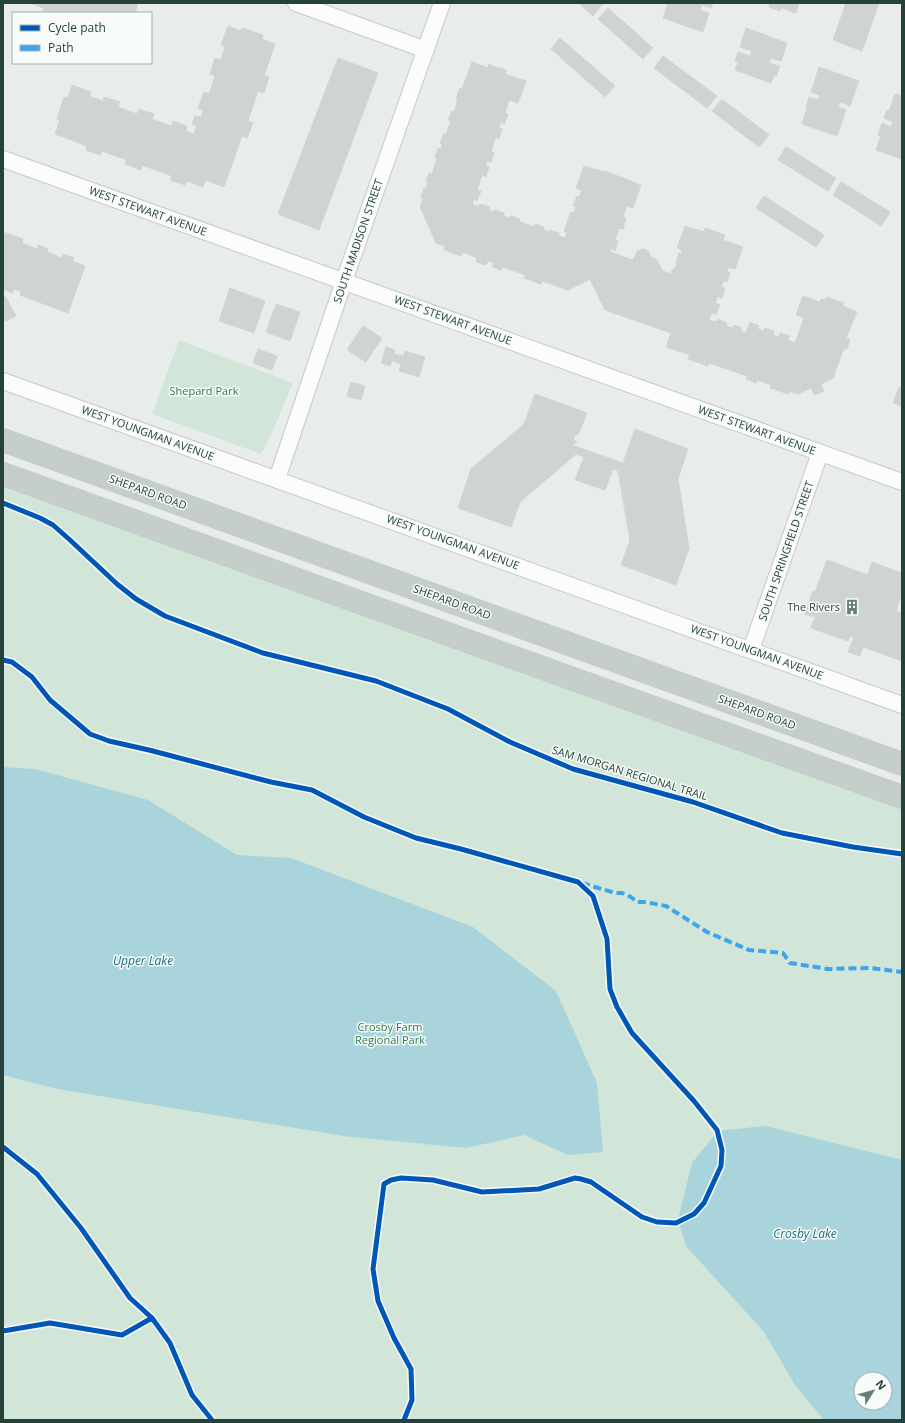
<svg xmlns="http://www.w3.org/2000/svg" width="905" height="1423" font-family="'Open Sans',sans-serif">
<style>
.green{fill:#d1e6d8;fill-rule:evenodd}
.water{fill:#a9d4db;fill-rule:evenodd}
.building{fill:#cfd4d2;stroke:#d1d6d4}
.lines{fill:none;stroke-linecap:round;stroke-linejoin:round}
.minor-casing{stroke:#c5cac8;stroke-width:18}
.trunk-casing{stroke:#c3ccc9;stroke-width:24}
.minor{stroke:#fcfcfc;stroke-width:16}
.trunk{stroke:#c6cecc;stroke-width:22}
.quiet{stroke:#3ea4ec;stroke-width:4;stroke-dasharray:8 4;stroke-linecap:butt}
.cycleway-casing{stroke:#f7fbf9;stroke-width:8}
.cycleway{stroke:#0057b8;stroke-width:5}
.labels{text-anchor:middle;stroke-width:3;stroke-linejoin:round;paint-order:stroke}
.street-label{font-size:11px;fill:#24423a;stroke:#f7fbf9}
.park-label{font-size:11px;fill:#2d7a4b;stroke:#f7fbf9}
.poi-label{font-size:11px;fill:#24423a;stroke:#f7fbf9;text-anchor:end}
.water-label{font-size:12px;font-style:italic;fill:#1c6f80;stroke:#f7fbf9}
</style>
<rect width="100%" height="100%" fill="#e8edeb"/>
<!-- green -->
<path class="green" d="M179,340l114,43 -22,52 -10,19 -109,-40z
M3,487l899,317v616h-899zM861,1379h24v24h-24z"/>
<!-- water -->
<path class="water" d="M3,767l32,2 113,31 89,55 54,3 182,69 83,64 41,92 6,69 -35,3 -44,-20 -58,13 -123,-12 -286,-47 -54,-14z
M765,1126l137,34v260h-78l-29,-35 -31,-53 -78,-86 -8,-26 14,-57 26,-32zM861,1379h24v24h-24z"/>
<!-- building -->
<path class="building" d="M29,3h109l-3,10h-93l2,-5z
M579,3h24l-10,13z
M668,3h45l-2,5 -9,-3 -2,5 9,3 -6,19 -40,-14z
M770,3h29l-3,10 -15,-5 -1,3 -11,-4z
M846,3h33l-17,48 -29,-11z
M608,8l45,40 -10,11 -45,-40z
M228,26l13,5 1,-3 21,7 -1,4 13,5 -11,32 5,1 -5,16 -6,-2 -10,30 5,2 -6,15 -5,-2 -18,51 -19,-7 -2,7 -16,-6 -2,4 -15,-5 2,-4 -30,-11 -1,5 -16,-6 2,-4 -25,-9 -2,4 -14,-5 1,-4 -32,-12 5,-14 -3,-1 7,-22 4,1 4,-13 19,7 -2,4 14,5 1,-4 16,5 -2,5 19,7 2,-5 15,5 -2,5 19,7 2,-5 14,5 -1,5 8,3 3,-8 -5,-2 3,-8 6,1 2,-7 -5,-2 6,-16 5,2 6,-18 -5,-2 5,-16 6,2 4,-13 -4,-2z
M746,28l41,15 -6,18 -10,-3 -2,5 11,3 -4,10 -2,-1 -3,8 -36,-13 3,-8 -3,-1 3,-9 12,4 2,-5 -12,-4z
M560,38l55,48 -10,11 -54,-48z
M663,56l54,40 -10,12 -53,-40z
M338,58l40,15 -59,157 -41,-16z
M472,62l16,6 1,-4 4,2 13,4 -1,4 21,7 -8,22 -9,-3 -4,13 3,1 -4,10 -3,-2 -2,6 3,1 -3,10 -3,-2 -5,14 3,2 -3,9 -4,-1 -1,5 3,1 -3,10 -4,-2 -5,15 4,1 -4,10 -3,-2 -2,5 7,3 1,-3 10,3 -1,3 5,2 1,-2 9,3v3l6,2 1,-2 9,3 -1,2 15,6 1,-3 9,3 -1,3 6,2 1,-2 9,3v3l6,2 2,-6 -3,-1 7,-19 3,1 2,-6 -3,-1 4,-10 2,1 3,-6 -6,-3 8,-22 21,6v-1l36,14 -8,23 -6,-2 -4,11 3,1 -3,11 -4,-1 -4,12 3,1 -3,10 -4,-2 -1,3 23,8 4,-9 6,-2 5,2 3,6 5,2 7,12 8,3 2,-5h2l2,-6h-1l3,-10h2l1,-3 -5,-2 8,-22 19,6 1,-4 20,7 -2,5 20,7 -8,22 -7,-2 -1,5 3,1 -3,9 -3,-1 -3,6 4,1 -3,10 -4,-2 -3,7 5,2 -4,9 -4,-1 -3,7 7,2 2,-3 9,4 -1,3 6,2 2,-3 8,3 -1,3 5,2 4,-11 9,4 -1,3 6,2 1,-3 9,3 -1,4 6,2 1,-4 10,3 -2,4 7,3 9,-25 -8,-3 7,-19 17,6 1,-3 4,1 2,-3 17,6 -2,3 15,6 -11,26 4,1 -3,10 -3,-1 -11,30 -12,6 3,7 -10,4 -3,-7 -13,6 -9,-3 -1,3 -18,-6 1,-3 -14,-5 -1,3 -10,-4 1,-3 -38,-13 -1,3 -20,-7 2,-4 -24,-8 5,-14 -66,-23 -15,-31 -22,11 -26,-9 -1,3 -17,-6 1,-3 -22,-8 -2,3 -9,-3 2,-4 -6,-2 -2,4 -10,-3 1,-4 -14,-6 -2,4 -17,-6 1,-4 -9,-3 -16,-36 3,-8 -2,-1 3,-10 2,1 2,-6 -2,-1 3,-9 3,1 5,-15 -2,-1 3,-10 3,1 1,-5 -2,-1 4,-10 2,1 5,-13 -3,-1 4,-9 2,1 4,-13h-2l4,-11 2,1z
M819,67l40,14 -9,25 -10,-4 -2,5 8,3 -9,26 -35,-12 5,-16h-1l3,-11 9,3 2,-5 -9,-3z
M895,94l7,2v63l-26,-9 5,-14 -3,-1 4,-12 9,4 2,-5 -9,-4 3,-8 2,1z
M722,99l47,36 -10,12 -47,-36z
M786,147l50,31 -8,13 -50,-31z
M841,182l49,30 -9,14 -48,-31z
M764,196l60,39 -8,12 -60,-39z
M3,232l20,7 -1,4 15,6 1,-4 10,4 -1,3 15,6 1,-4 11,4 -2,3 13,5 -17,47 -48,-18 1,-3 -7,-3 -2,4 -9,-4z
M230,288l35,13 -11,32 -35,-12z
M3,296l3,1 10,19 -10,5 -3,-6z
M276,304l24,8 -10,29 -24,-9z
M363,326l19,12 -16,24 -19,-12z
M386,347l9,3 -1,4 9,2 2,-5 20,6 -6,20 -20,-6 2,-7 -9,-3 -2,5 -9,-3z
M258,349l19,7 -5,14 -19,-7z
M351,382l14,4 -4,14 -14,-4z
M899,387l3,1v18l-9,-3z
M535,394l52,19 -8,20 -6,5 4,4 -5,3 4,9 -56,48 -9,25 -53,-19 13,-39 53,-45z
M635,429l53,20 -10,30 11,69 -13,37 -55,-20 9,-25 -12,-69 5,-8z
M572,445l51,18 -5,8 -5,-2 -8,21 -30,-10 9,-23 -8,-3z
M827,560l41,15 4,-13 30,11v20l-6,18 6,2v48l-39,-14 -3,9 -12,-4 6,-15 -4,-1 -2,5 -37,-13 4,-11 -10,-3 8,-23 2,1z"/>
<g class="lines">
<defs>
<path id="minor" d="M296,3l130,47
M3,159l899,323
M3,381l899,324
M277,479l67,-198 98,-278
M751,650l69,-197"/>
<path id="trunk" d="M3,440l899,324
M3,474l899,323"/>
</defs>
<!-- minor casing -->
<use href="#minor" class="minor-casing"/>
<!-- trunk casing -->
<use href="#trunk" class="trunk-casing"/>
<!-- minor -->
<use href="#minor" class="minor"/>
<!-- trunk -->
<use href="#trunk" class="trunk"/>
<!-- quiet -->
<path class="quiet" d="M582,883l33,10h7l9,4 6,5h8l21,4 41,26 42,18 34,3 7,10 38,6 43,-1 31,4"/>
<defs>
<path id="cycleway" d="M3,503l37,15 13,7 17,15 47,44 19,15 29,17 98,37 113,28 72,28 62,33 63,27 120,33 89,31 71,14 49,7
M3,660l9,2 20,15 18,23 40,34 19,7 40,9 122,32 41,8 52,27 52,21 45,11 117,33 15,14 14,43 3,50 7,18 15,26 62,68 23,29 5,20 -1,16 -17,37 -10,11 -18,9 -19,-1 -15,-5 -51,-35 -10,-3 -6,-1 -36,11 -57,3 -49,-12 -32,-2 -10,2 -7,4 -11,85 5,32 16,37 17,31 1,31 -8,20
M3,1147l34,27 44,54 49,70 22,20 18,25 22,52 20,25
M3,1331l47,-8 72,12 30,-17"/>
</defs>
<!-- cycleway casing -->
<use href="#cycleway" class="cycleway-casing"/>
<!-- cycleway -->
<use href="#cycleway" class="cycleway"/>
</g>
<!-- icons -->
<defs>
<symbol id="building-bare" viewBox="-9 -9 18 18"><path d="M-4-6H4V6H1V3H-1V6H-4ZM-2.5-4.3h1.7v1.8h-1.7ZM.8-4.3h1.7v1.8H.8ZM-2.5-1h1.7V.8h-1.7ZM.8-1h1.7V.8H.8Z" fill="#697e78" stroke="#f7fbf9" stroke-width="2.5" paint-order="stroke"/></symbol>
</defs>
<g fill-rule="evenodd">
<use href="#building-bare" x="841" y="596" width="22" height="22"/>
</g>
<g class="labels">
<!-- street labels -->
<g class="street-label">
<text transform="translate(148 211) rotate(20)" y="4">WEST STEWART AVENUE</text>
<text transform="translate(358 241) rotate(-71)" y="4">SOUTH MADISON STREET</text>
<text transform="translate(453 320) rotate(20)" y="4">WEST STEWART AVENUE</text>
<text transform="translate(757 430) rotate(20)" y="4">WEST STEWART AVENUE</text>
<text transform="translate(148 433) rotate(20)" y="4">WEST YOUNGMAN AVENUE</text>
<text transform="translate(148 492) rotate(20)" y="4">SHEPARD ROAD</text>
<text transform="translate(453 542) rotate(20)" y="4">WEST YOUNGMAN AVENUE</text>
<text transform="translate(786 551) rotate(-71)" y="4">SOUTH SPRINGFIELD STREET</text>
<text transform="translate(452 602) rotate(20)" y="4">SHEPARD ROAD</text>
<text transform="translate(757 652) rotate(20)" y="4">WEST YOUNGMAN AVENUE</text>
<text transform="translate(757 712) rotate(20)" y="4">SHEPARD ROAD</text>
<text transform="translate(630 773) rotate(17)" y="4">SAM MORGAN REGIONAL TRAIL</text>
</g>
<!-- park labels -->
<g class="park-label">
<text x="204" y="395">Shepard Park</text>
<text x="390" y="1031">Crosby Farm<tspan x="390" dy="13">Regional Park</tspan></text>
</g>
<!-- poi labels -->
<g class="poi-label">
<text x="840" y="611">The Rivers</text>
</g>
<!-- water labels -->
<g class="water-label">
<text x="143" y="965">Upper Lake</text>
<text x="805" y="1238">Crosby Lake</text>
</g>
</g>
<!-- border -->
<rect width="905" height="1423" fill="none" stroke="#24423a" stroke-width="8"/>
<!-- legend -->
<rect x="12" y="12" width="140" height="52" fill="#f7fbf9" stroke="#a3b1ad"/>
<rect x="20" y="25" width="20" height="6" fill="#0057b8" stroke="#a3b1ad"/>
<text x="48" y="32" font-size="12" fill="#24423a">Cycle path</text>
<rect x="20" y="45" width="20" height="6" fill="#3ea4ec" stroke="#a3b1ad"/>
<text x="48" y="52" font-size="12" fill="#24423a">Path</text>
<!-- north arrow -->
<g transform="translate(873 1391) rotate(53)"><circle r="19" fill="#f7fbf9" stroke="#a3b1ad"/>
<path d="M0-3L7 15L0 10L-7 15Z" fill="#697e78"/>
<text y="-6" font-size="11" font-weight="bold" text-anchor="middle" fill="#24423a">N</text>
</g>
</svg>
